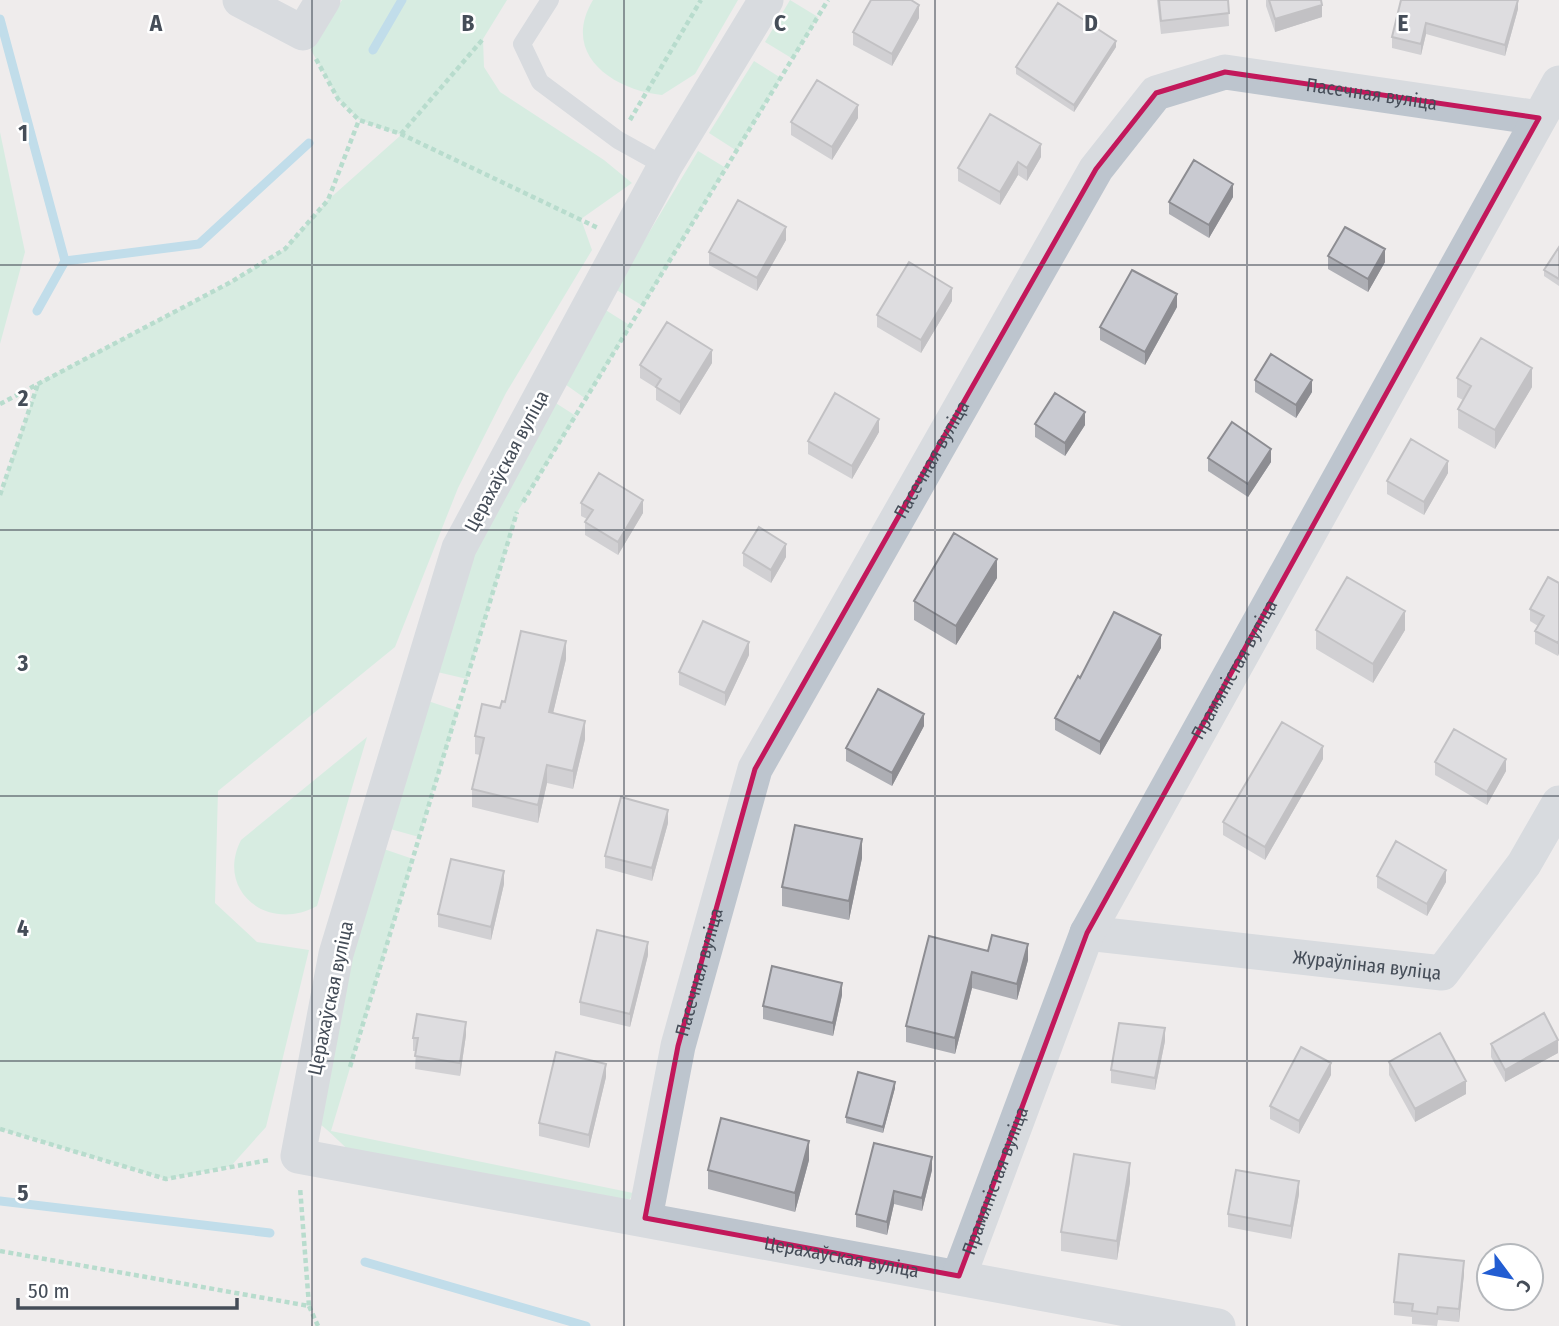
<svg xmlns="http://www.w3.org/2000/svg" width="1559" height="1326" font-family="'Fira Sans Condensed',sans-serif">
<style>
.green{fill:#bbebd3}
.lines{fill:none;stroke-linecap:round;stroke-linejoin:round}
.stream{stroke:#8acae6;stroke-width:9}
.path{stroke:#75c7a7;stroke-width:4.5;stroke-dasharray:5 3.5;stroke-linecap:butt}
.lane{stroke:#bdc5ce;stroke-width:18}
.street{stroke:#bdc5ce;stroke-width:35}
.wall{fill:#adaeb4}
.shaded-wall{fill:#8d8d92}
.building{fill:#c9cad1;stroke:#8d8d92;stroke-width:2}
.marked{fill:none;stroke:#c2185b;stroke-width:5;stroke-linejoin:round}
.grid{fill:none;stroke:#454d58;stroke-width:2;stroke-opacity:0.55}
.labels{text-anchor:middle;stroke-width:5;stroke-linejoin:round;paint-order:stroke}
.street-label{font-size:19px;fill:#454d58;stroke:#fff}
.grid-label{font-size:23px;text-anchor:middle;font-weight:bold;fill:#454d58;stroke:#fff;stroke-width:5;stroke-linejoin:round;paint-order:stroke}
</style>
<rect width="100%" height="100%" fill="#efecec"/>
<!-- green -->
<path class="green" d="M342,0h165l-24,39 1,28 16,25 104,68 28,23 -51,36 11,31 -86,143 -48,95 -63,159 -177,144 -3,112 42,39 52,8 -43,177 -35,39 -65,13 -166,-50v-634l38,-112 193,-101 54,-33 43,-49 73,-65 -42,-15 -21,-21 -27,-49z
M593,0h145l-43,74 -33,21c-48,-5 -102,-40 -69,-95z
M790,0l28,17 -25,42 -28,-17z
M754,61l27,17 -44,73 -28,-18z
M0,132l25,120 -25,92z
M698,151l28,17 -83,138 -28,-17z
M604,309l27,17 -45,73 -24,-17z
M551,400l25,16 -58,95 -51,168 -34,-8 29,-91z
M425,700l33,11 -39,126 -36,-10z
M367,737l-50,169c-49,27 -102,-15 -76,-66z
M378,847l35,12 -82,272 302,62 -3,6 -26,1 -249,-45c-14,-10 -23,-23 -37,-32l28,-166z"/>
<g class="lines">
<!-- stream -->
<path class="stream" d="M0,19l65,242 -28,50
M373,50l29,-50
M65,261l134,-17 110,-101
M0,1201l270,32
M365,1262l221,64"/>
<!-- path -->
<path class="path" d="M316,59l22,40 21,21 42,14 197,94
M630,120l71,-120
M401,134l82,-95
M0,404l231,-122 54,-33 43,-49 31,-80
M0,495l38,-111
M523,502l305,-502
M350,1067l167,-555
M0,1129l166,50 103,-19
M0,1251l309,55 -9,-119
M309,1306l9,20"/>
<!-- lane -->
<path class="lane" d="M550,0l-28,44 18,38 78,58 47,26"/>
<!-- street -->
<g class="street">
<path d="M240,0l63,33 20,-33"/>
<path id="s1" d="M766,0l-101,166 -206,382 -123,406 -38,202 920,170"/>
<path id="s2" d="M1087,933l355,40 82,-109 35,-61"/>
<path id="s3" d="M645,1218l33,-172 77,-277 341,-600 60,-76 69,-21 314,46"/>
<path id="s4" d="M959,1276l128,-343 472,-850"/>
</g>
</g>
<!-- wall -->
<path class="wall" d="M1157,0h71l1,26 -68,8z
M1266,0h55l1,17 -47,15 -9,-26z
M1401,0h117v9l-13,47 -79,-22 -5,21 -29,-7v-11z
M919,18l-27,48 -39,-21v-13z
M1116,47l-42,65 -58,-38v-7z
M858,118l-26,42 -41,-25v-13z
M1041,157l-14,24 -9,-6 -18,30 -42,-24v-13z
M1233,197l-24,41 -40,-24v-12z
M786,240l-29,51 -48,-26v-13z
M1559,247v39l-15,-10v-6z
M1328,256l57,6 -17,30 -40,-23z
M952,301l-31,52 -44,-26v-12z
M1177,307l-32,58 -45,-25v-13z
M712,363l-32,52 -24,-15v-12l-16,-10v-13z
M1457,378l75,9 -37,62 -37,-21v-19l5,-9 -6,-3z
M1255,380l57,12 -16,26 -41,-26z
M1035,424l50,1 -20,31 -30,-19z
M879,432l-27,47 -44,-25v-13z
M1208,458l63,4 -23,35 -40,-26z
M1448,473l-24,42 -37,-21v-13z
M581,503l62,10 -25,42 -33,-20v-13l2,-3 -6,-3z
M743,553l43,4 -15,26 -28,-17z
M997,578l-41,67 -42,-25v-19z
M1559,583v70l-1,3 -23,-12v-13l3,-5 -8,-5v-12z
M1316,630h89l-32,53 -57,-34z
M1161,648l-61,107 -45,-25v-12l25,-40z
M749,655l-24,51 -46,-21v-13z
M566,659l-13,54 32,26 -12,50 -26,-6 -9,40 -66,-16v-18l8,-34 -5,-1v-18l30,-34z
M924,726l-32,60 -46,-25v-13z
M1323,759l-58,101 -42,-25v-13z
M1435,762l71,9 -19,34 -52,-30z
M668,823l-16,58 -47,-13v-12z
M862,858l-13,62 -67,-14v-19z
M1377,876l69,6 -19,34 -50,-28z
M504,884l-13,56 -53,-13v-13z
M988,951l40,9 -11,40 -45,-12 -17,66 -49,-12v-16z
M648,955l-18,72 -50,-12v-13z
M842,995l-9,41 -70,-17v-13z
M466,1035l-6,41 -45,-7 1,-18h-3v-13z
M1165,1041l-10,49 -44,-7v-13z
M1491,1044l67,9 -53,29 -14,-25z
M1389,1062l77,32 -51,28 -26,-47z
M1331,1075l-32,59 -29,-15v-13z
M606,1077l-17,71 -50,-12v-13z
M895,1088l-12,45 -37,-10v-6z
M874,1143l58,27 -10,41 -28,-7 -7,31 -31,-8v-13z
M809,1160l-14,52 -87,-23v-19z
M1130,1182l-13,78 -56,-9v-19z
M1299,1194l-8,45 -63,-12v-13z
M1464,1274l-5,48 -21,-2 -1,6 -25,-2v-7l-18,-2v-13z"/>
<!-- shaded-wall -->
<path class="shaded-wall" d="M1518,0v9l-13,47v-11z
M919,5v13l-27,48v-12z
M1322,5v12l-47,15v-13z
M1426,23v11l-5,21v-11z
M1116,41v6l-42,65v-7z
M858,105v13l-26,42v-13z
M1041,144v13l-14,24v-13z
M1018,162v13l-18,30v-13z
M1233,184v13l-24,41v-13z
M786,227v13l-29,51v-13z
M1385,249v13l-17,30v-13z
M952,288v13l-31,52v-13z
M1177,294v13l-32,58v-13z
M712,350v13l-32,52v-13z
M1532,368v19l-37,62v-19z
M1312,380v12l-16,26v-13z
M1085,412v13l-20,31v-13z
M879,419v13l-27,47v-13z
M1271,449v13l-23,35v-13z
M1448,461v12l-24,42v-13z
M643,500v13l-25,42v-13z
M786,544v13l-15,26v-13z
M997,559v19l-41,67v-19z
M1405,611v19l-32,53v-19z
M1161,635v13l-61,107v-13z
M1559,640v13l-1,3v-13z
M566,641v18l-17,71v-18z
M749,642v13l-24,51v-13z
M924,714v12l-32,60v-13z
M585,721v18l-12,50v-18z
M1323,746v13l-58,101v-13z
M1506,759v12l-19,34v-13z
M547,765v18l-9,40v-18z
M668,810v13l-16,58v-13z
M862,839v19l-13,62v-19z
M1446,870v12l-19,34v-12z
M504,871v13l-13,56v-13z
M648,942v13l-18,72v-13z
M1028,944v16l-11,40v-16z
M972,972v16l-17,66v-16z
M842,983v12l-9,41v-13z
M466,1022v13l-6,41v-13z
M1165,1028v13l-10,49v-12z
M1558,1040v13l-53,29v-12z
M1331,1063v12l-32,59v-13z
M606,1064v13l-17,71v-13z
M1466,1081v13l-51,28v-13z
M895,1082v6l-12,45v-6z
M809,1141v19l-14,52v-19z
M932,1157v13l-10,41v-13z
M1130,1163v19l-13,78v-19z
M1299,1181v13l-8,45v-13z
M894,1191v13l-7,31v-13z
M1464,1261v13l-5,48v-13z"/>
<!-- building -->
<path class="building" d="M871,0h40l8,5 -27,49 -39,-22z
M1159,0h69l1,13 -68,8z
M1269,0h52l1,5 -47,14z
M1401,0h117l-13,45 -79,-22 -5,21 -29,-7z
M1058,3l58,38 -42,64 -58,-38z
M817,80l41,25 -26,42 -41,-25z
M990,114l51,30 -14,24 -9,-6 -18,30 -42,-24z
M1194,160l39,24 -24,41 -40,-23z
M738,200l48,27 -29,51 -48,-26z
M1345,227l40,22 -17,30 -40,-23z
M1559,247v32l-15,-9z
M909,262l43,26 -31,52 -44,-25z
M1132,270l45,24 -32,58 -45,-25z
M667,322l45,28 -32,52 -24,-15 5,-8 -21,-14z
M1481,338l51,30 -37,62 -37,-21 13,-23 -14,-8z
M1271,354l41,26 -16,25 -41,-25z
M835,393l44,26 -27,47 -44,-25z
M1055,393l30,19 -20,31 -30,-19z
M1232,422l39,27 -23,35 -40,-26z
M1411,439l37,22 -24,41 -37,-21z
M599,473l44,27 -25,42 -33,-20 8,-12 -12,-7z
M759,527l27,17 -15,26 -28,-17z
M954,533l43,26 -41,67 -42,-25z
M1347,577l58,34 -32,53 -57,-34z
M1548,577l11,6v57l-1,3 -23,-12 9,-15 -14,-7z
M1114,612l47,23 -61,107 -45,-24 23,-42 2,2z
M703,621l46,21 -24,51 -46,-21z
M521,631l45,10 -17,71 36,9 -12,50 -26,-6 -9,40 -66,-16 12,-51 -9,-2 7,-32 18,4 2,-7 3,1z
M878,689l46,25 -32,59 -46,-25z
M1282,722l41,24 -58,101 -42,-25z
M1454,729l52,30 -19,33 -52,-30z
M621,797l47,13 -16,58 -47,-12z
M795,825l67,14 -13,62 -67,-14z
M1396,841l50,29 -19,34 -50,-28z
M451,859l53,12 -13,56 -53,-13z
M597,930l51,12 -18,72 -50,-12z
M992,935l36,9 -11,40 -45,-12 -17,66 -49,-12 23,-90 59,15z
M772,966l70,17 -9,40 -70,-17z
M1544,1013l14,27 -53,30 -14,-26z
M417,1014l49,8 -6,41 -45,-7 3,-18h-5z
M1119,1023l46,5 -10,50 -44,-8z
M1440,1033l26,48 -51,28 -26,-47z
M1301,1047l30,16 -32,58 -29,-15z
M556,1052l50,12 -17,71 -50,-12z
M858,1072l37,10 -12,45 -37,-10z
M721,1118l88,23 -14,52 -87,-23z
M874,1143l58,14 -10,41 -28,-7 -7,31 -31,-8z
M1074,1154l56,9 -13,78 -56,-9z
M1236,1170l63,11 -8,45 -63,-12z
M1399,1254l65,7 -5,48 -21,-2 -1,7 -25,-3 1,-7 -19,-2z"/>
<!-- marked area -->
<path d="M0 0H1559V1326H0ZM1225,72l314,46 -452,815 -128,343 -314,-58 33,-172 77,-277 341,-600 60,-76z" fill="#efecec" fill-opacity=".55" fill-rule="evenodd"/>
<path class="marked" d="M1225,72l314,46 -452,815 -128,343 -314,-58 33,-172 77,-277 341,-600 60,-76z"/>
<!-- grid -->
<path class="grid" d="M312,0v1326M624,0v1326M935,0v1326M1247,0v1326M0,265h1559M0,530h1559M0,796h1559M0,1061h1559"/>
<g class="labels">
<!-- street labels -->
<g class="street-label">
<text dy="7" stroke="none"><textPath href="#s3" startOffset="1470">Пасечная вуліца</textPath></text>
<text dy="7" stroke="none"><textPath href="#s3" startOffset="819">Пасечная вуліца</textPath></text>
<text transform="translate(506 461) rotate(-62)" y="7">Церахаўская вуліца</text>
<text dy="7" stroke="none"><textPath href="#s4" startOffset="668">Прамяністая вуліца</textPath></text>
<text dy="7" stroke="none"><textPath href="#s2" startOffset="282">Жураўліная вуліца</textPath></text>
<text dy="7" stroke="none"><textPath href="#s3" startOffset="252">Пасечная вуліца</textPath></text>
<text transform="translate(330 998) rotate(-78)" y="7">Церахаўская вуліца</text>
<text dy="7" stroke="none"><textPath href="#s4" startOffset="102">Прамяністая вуліца</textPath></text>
<text dy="7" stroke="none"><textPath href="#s1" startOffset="1811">Церахаўская вуліца</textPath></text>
</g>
</g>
<g class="grid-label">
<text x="156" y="31">A</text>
<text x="468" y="31">B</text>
<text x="780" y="31">C</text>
<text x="1091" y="31">D</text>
<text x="1403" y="31">E</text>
<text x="23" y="141">1</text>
<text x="23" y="406">2</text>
<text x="23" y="671">3</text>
<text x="23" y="936">4</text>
<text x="23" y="1201">5</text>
</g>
<!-- north arrow -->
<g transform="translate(1510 1277) rotate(122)"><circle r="33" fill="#ffffff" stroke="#b5b8bc" stroke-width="2"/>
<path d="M0-5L12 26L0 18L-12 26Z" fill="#225dd2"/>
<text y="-10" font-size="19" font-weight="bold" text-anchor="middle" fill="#454d58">С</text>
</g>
<!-- scale -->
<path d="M18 1298v10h219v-10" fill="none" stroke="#454d58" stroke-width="3.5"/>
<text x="28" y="1298" font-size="21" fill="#454d58" stroke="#ffffff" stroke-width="5" paint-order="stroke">50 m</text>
</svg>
